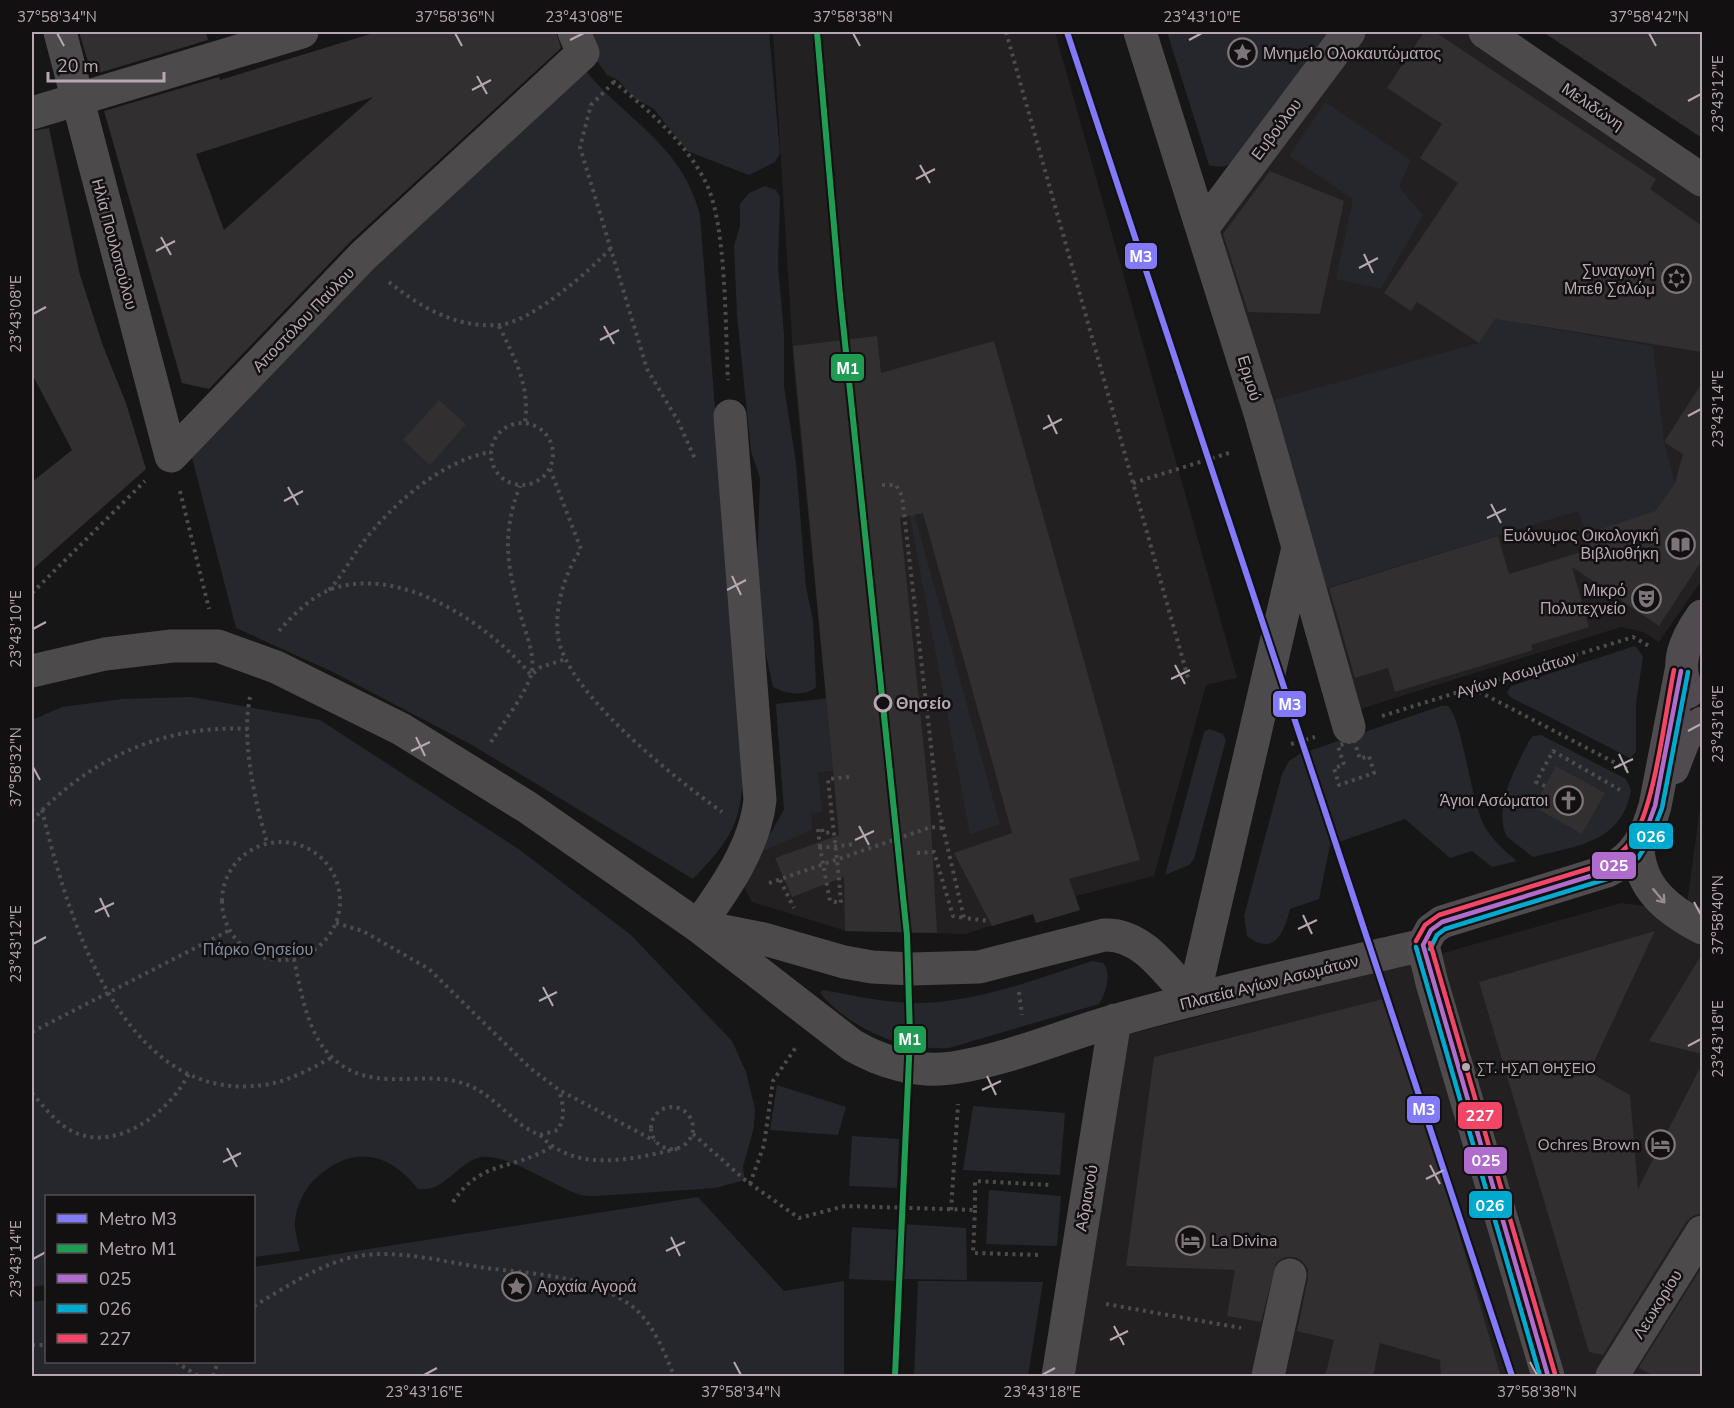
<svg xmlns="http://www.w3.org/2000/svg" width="1734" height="1408" font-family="'Nunito Sans',sans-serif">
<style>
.built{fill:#222020}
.green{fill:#26272c}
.building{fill:#312f30;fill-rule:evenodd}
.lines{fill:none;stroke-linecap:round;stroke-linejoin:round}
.path{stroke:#4e4b4d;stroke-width:4;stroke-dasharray:3 4.5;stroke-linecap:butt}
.street{stroke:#4d4a4c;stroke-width:33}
.secondary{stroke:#4f4b4e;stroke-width:33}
.bus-1-casing{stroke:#121011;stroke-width:9}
.bus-2-casing{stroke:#121011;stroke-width:9}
.bus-3-casing{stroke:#121011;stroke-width:9}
.bus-1{stroke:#b06ccc;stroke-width:4.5}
.bus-2{stroke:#00a9ce;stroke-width:4.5}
.bus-3{stroke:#f34667;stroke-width:4.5}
.metro-1-casing{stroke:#121011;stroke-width:10}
.metro-2-casing{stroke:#121011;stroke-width:10}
.metro-1{stroke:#827afa;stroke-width:6}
.metro-2{stroke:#209b54;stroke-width:6}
.oneway{stroke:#968c93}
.ticks{fill:none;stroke:#b6a8b2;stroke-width:2}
.stop-dot{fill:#121011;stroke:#b6a8b2;stroke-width:3}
.bus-dot{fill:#b6a8b2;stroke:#121011;stroke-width:2}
.labels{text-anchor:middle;stroke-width:5;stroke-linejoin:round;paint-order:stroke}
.bus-label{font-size:14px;fill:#b6a8b2;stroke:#121011;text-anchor:start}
.poi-label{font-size:16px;fill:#b6a8b2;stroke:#121011;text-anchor:end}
.street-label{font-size:16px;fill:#b6a8b2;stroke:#121011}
.stop-label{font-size:16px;font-weight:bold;fill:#b6a8b2;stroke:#121011;text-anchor:start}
.park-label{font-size:16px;fill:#818b9f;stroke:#121011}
.line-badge{stroke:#121011;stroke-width:2}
.badge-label{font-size:16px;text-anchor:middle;font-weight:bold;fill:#fff}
.neatline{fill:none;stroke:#b6a8b2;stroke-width:2}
.ticks-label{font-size:15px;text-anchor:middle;fill:#b6a8b2}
</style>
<rect width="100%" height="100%" fill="#161616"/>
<!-- built -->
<path class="built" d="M773,32h282l182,646 -31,7 -52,191 -78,20 4,14 -44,13 -4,-10 -67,21 -119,-3 -94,-29 -11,-21 43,-71 -8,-106 50,-6 -32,-327z
M1352,32h113l237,160v388l-43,62 -16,-10 -22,-5 -267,84 -133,-457 -3,-34z
M1702,793v130l-15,-20z
M1621,903l24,3 57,28v442h-628l52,-341 306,-79z"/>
<!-- green -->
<path class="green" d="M577,32h192l11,121 -5,9 -26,13 -62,-24 -33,-42 -20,-11 -16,-18 -11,-5z
M1167,32h165l-95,128c-10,7 -16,8 -28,5z
M582,66c42,54 100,77 118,149l43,553c-1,56 -12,71 -50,111l-221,-134 -139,-73 -97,-44 -47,-182z
M1325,102l86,58 -12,27 24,28 -42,74 -45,-10 17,-80 -64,-43z
M765,186l11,4 4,7 -2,69 6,68v52l12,77 10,124 7,33 3,67c-11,10 -30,7 -43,0l-8,-36 -8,-77 3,-96 -9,-27 -14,-136 -3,-69 6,-20v-22l9,-11z
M1495,319l158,27 11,96 11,41 -21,29 -68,22 -8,-23 -252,77 -52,-188 205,-57z
M912,506l88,318 -30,10 -62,-327z
M1635,646l8,10 -7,48v48l-6,6 -120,-61 -3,-4 4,-7z
M192,697l128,23 200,130 111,85 101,106 14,31 9,37 -1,18 -11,40 2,13 -30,8 -119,8c-6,0 -13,0 -18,-2 -24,-8 -72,-41 -96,-37 -25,4 -36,36 -64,32 -30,-38 -66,-44 -102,-11 -13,12 -22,32 -21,50 1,8 3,15 5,23l-46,6v-61h-208v89l-14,2v-567l30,-13 60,-8z
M826,699l7,72 -15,1 4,40 -11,1 1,17 -52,22 24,-42 -8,-106z
M1441,706h7c15,15 22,94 37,121 8,14 20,24 32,34l-25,6 -20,-16 -22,7 -45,-39 -75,26 -11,54 -29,10c-6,24 -16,48 -43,27l-3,-20 38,-142 7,-13 11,-7z
M1209,729l14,5 3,6 -32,119 -5,6 -24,10 39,-143z
M1541,735l85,44 5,11c-9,53 -55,56 -98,67l-26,-20c-15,-30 9,-69 22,-96l4,-5z
M1092,961l11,2c9,10 3,31 -4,41l-150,44c-42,2 -81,-12 -113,-39 -5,-5 -12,-10 -16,-17l4,-2c37,7 76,16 114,12 53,-5 104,-25 154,-41z
M777,1085l69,22 -8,28 -68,-5z
M973,1106l92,7 -5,62 -97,-5z
M852,1136l47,3 -2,49 -48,-2z
M989,1190l72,6 -4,50 -71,-2z
M698,1197l86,94 60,-10v95h-812v-74l14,-2v62h208v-95z
M903,1224l63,4 1,52 -67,-1z
M852,1227l47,3 -2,51 -48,-2z
M918,1281l125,1 -15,94h-114z"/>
<!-- building -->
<path class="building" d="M79,32h127l2,8 -116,35z
M377,32h179l5,16 -211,194 -141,147 -27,-6 -78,-272 115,-34 1,3zM373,97l-109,97 -40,36 -28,-76z
M1424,32h11l221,147 -6,10 52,37v126l-207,-33 -16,24 -62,-41 -6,9 -27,-18 74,-110 -38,-25 22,-34 -55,-36z
M1543,32h159v106z
M49,128l31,147 23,71 23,57 20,66 -114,101v-88l40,-32 -40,-76v-243z
M1270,171l74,30 -24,113 -72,-2 -25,-78z
M877,336l4,37 113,-32 146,519 -71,19 11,31 -44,13 -3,-9 -41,12 -38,-73 58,-20 -89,-320 -23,5 30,289 7,126 -92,-2 -1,-54 -52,20 -17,-39 64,-23 -46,-489z
M1702,383v177l-43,66 -87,-59 17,60 -58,18 2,5 -138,42 -7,-24 -33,10 -26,-90 169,-52 11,38 82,-25 -5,-15 69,-23 20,-28 8,-29 -19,-12z
M439,400l27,24 -36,41 -27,-25z
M1556,766l49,27 -23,41 -48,-27z
M1655,931l-66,141 41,23 8,94 64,-125v149l-9,3 -7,6 -83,133 -14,-3 -110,-370z
M1702,954v100l-53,-13z
M1391,997l21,76 89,304h-60l-1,-17 -60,-17 -7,34h-48l9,-37 -37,-9 11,-53v-9l-6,-8 -7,-4h-10l-9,6 -15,59 -34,-6 8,-46 -109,-4 28,-209z
M1702,1267v110h-44l-16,-7 -3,-3z"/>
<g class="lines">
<!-- path -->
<path class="path" d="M1006,32l182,646
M613,81c34,28 73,61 93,102 21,42 19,147 22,197
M614,82l-23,23 -11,42 67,222 31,52 17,38
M389,282c31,25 67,46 109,43 31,-1 93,-55 113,-77
M499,326c16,33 31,59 26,97
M491 454a31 31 0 1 1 62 0a31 31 0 1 1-62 0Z
M550,469l31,80c-16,24 -27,58 -23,87 7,56 119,144 164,176
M1133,483l99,-31
M882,485h14l6,11 36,310 26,112 25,3
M180,491l29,118
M329,590c13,-14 21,-30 32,-45 29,-39 81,-85 130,-93
M32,593l113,-112
M279,631c14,-16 31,-33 50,-41 70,-27 160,34 202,85l10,-8 25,-8
M1472,688l155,81
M250,697c-9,44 5,104 17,146
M1382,716l251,-79 16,9
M1354,740l6,19 9,-3 5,17 -35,12 -5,-17 10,-3 -6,-19z
M491,742c12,-19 34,-47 40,-67 5,-17 -4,-39 -9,-55 -14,-50 -22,-83 -2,-134
M1291,744l24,-7
M849,777l-21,2c4,41 10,83 13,124l-11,-2 -10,-53 35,-4
M1545,786l-9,-4 17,-31 67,39
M42,810c25,104 80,295 221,275 25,-3 47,-16 68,-27
M32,821c55,-61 132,-97 216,-92
M818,829l2,19
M822,829l1,4 10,-1
M222 901a59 59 0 1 1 118 0a59 59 0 1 1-118 0Z
M917,853l17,-1 19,64 11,2
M780,880l14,28
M769,883l162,-56 11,1
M336,923l27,8 66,38 101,99 29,22 96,51
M294,959c12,59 22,117 94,120 26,1 53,-4 77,5 30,10 46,40 75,51l18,-5c8,-15 5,-25 1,-40
M1019,992l3,23
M32,1032l198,-102
M32,1093c11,13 22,27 36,36 45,27 102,-16 121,-56
M651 1128a21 21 0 1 1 42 0a21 21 0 1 1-42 0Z
M693,1134l52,46 54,38 46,-12 130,4v-29l76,4
M540,1135c36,39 92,24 137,14
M750,1184l14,-39 9,-64 23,-34
M453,1202c28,-43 60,-31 98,-55
M951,1210l7,-106
M975,1210l-2,43 68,2
M1106,1304l135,24
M254,1306c34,-20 71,-46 111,-51 38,-4 76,6 114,12 49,7 107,7 150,37 23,16 35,47 45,72
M32,1345h14
M176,1362l22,14
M213,1376l5,-14"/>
<!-- street -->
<path class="street" d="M60,32l111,424
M1140,32l120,381 89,314
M1485,32l217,148
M32,113l270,-81
M1203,227l146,-195
M730,416l30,384c-5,46 -35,89 -62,126l66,13 80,23 28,5 40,2 67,-2 125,-32c39,-2 64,39 89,65
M171,456l192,-200 220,-203 -9,-21
M32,671l73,-17 67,-8h46l58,21 125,62 126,78 171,119 154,119c29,17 65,28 100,23 55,-8 109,-32 162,-47 102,-29 206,-52 309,-76
M1638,848c2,41 30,62 64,80
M1193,1000l104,-448
M1058,1376l57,-356
M1268,1376l22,-101
M1612,1376l90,-144"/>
<!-- secondary -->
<path class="secondary" d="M1688,692c-14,-28 -3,-52 14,-76
M1673,768l12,-31 17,-14
M1423,945l9,38 116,393
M1423,945l8,-15 11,-8 165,-51c28,-13 40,-36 48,-65l26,-135"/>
<defs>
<path id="bus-1" d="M1423,945l125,431
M1423,945l8,-15 11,-8 165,-51 25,-19 12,-16 11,-30 26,-135"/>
<path id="bus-2" d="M1416,947l124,429
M1430,949l7,-14 8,-6 165,-51 28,-20 12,-19 12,-31 26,-136"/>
<path id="bus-3" d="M1416,941l9,-16 14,-10 165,-51c11,-6 21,-13 28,-24 23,-33 33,-127 42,-170
M1430,943l125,431"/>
</defs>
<!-- bus-1 casing -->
<use href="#bus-1" class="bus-1-casing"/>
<!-- bus-2 casing -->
<use href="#bus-2" class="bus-2-casing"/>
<!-- bus-3 casing -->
<use href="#bus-3" class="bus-3-casing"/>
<!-- bus-1 -->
<use href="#bus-1" class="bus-1"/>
<!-- bus-2 -->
<use href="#bus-2" class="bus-2"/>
<!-- bus-3 -->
<use href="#bus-3" class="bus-3"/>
<defs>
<path id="metro-1" d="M1067,32l445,1344"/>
<path id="metro-2" d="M817,32l23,263 67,640 3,101 -15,340"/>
</defs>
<!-- metro-1 casing -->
<use href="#metro-1" class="metro-1-casing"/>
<!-- metro-2 casing -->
<use href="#metro-2" class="metro-2-casing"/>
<!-- metro-1 -->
<use href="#metro-1" class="metro-1"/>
<!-- metro-2 -->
<use href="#metro-2" class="metro-2"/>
</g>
<!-- one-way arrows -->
<defs><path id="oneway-shaft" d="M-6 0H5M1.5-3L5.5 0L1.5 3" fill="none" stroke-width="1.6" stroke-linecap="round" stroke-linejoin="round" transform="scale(1.5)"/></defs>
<use class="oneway" href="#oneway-shaft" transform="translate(1659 896) rotate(50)"/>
<!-- ticks -->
<path class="ticks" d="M57,33l7,13M455,33l7,13M853,33l7,13M1649,33l7,13M570,40l14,-7M1189,40l13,-7M477,76l10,18M472,90l19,-10M1688,101l13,-7M920,165l10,18M916,179l19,-10M161,237l10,18M156,251l19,-10M1364,254l9,19M1359,268l19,-10M33,314l13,-7M604,326l10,18M600,340l19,-10M1048,415l9,19M1688,416l13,-7M1043,429l19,-10M288,487l10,18M284,501l19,-10M1491,504l10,19M1487,518l19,-9M732,576l9,19M727,590l19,-10M33,629l13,-7M1175,665l10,19M1171,679l19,-9M1688,731l13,-7M416,737l9,19M411,751l19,-9M1619,754l9,19M33,767l7,13M1614,768l19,-9M859,826l10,19M855,840l19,-9M100,898l9,19M1694,902l7,13M95,912l19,-9M1303,915l9,19M1298,929l19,-9M33,944l13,-7M543,987l10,19M539,1001l18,-9M1688,1046l13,-7M987,1076l9,19M982,1090l19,-9M227,1148l10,19M223,1162l18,-9M1430,1165l10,19M1426,1179l18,-9M671,1237l9,19M666,1251l19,-9M33,1259l13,-7M1114,1326l10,19M1110,1340l18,-9M734,1362l7,13M1530,1362l7,13M424,1375l13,-7M1042,1375l13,-7"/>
<!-- icons -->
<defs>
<symbol id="sight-ring" viewBox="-11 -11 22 22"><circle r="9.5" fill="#121011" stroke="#7e757b" stroke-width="1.5"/><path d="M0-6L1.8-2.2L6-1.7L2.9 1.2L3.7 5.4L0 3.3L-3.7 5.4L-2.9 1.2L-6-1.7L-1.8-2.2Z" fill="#7e757b"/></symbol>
<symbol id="synagogue-ring" viewBox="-11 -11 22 22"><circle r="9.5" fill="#121011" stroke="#7e757b" stroke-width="1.5"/><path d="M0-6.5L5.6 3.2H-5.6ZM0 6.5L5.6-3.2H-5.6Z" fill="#7e757b"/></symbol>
<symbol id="library-ring" viewBox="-11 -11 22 22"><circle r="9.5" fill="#121011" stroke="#7e757b" stroke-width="1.5"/><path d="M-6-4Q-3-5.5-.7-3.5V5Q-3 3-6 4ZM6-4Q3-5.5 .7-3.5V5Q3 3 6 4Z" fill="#7e757b"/></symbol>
<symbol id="theatre-ring" viewBox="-11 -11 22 22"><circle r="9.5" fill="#121011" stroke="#7e757b" stroke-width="1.5"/><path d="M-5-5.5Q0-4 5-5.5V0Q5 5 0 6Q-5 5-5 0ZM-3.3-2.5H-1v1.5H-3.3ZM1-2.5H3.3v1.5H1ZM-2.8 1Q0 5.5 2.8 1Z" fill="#7e757b"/></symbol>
<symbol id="church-ring" viewBox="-11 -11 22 22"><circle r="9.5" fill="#121011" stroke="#7e757b" stroke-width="1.5"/><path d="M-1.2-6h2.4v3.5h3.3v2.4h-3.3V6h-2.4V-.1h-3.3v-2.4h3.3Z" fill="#7e757b"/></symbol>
<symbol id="hotel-ring" viewBox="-11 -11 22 22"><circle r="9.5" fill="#121011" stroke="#7e757b" stroke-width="1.5"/><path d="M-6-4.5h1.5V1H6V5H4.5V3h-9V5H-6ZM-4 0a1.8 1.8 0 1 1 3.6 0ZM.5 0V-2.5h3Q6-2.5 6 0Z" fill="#7e757b"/></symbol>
</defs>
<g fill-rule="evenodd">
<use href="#sight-ring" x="1226" y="36" width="33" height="33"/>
<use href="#synagogue-ring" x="1660" y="262" width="33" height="33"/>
<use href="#library-ring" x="1664" y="528" width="33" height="33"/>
<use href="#theatre-ring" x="1630" y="582" width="33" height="33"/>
<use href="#church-ring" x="1552" y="784" width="33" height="33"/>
<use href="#hotel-ring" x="1644" y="1128" width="33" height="33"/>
<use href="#hotel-ring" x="1174" y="1224" width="33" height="33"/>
<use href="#sight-ring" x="500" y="1270" width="33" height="33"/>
</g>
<!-- markers -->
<circle class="stop-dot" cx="883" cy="703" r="8"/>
<circle class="bus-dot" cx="1466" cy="1067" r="5"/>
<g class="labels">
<!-- bus labels -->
<g class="bus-label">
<text x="1477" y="1073">ΣΤ. ΗΣΑΠ ΘΗΣΕΙΟ</text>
</g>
<!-- poi labels -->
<g class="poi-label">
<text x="1263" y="59" text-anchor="start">ΜνημεΙο Ολοκαυτώματος</text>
<text x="1655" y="276">Συναγωγή<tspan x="1655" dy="18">Μπεθ Σαλώμ</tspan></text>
<text x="1659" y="541">Ευώνυμος Οικολογική<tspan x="1659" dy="18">Βιβλιοθήκη</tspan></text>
<text x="1626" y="596">Μικρό<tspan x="1626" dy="18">Πολυτεχνείο</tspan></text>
<text x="1548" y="806">Άγιοι Ασώματοι</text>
<text x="1640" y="1150">Ochres Brown</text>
<text x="1211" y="1246" text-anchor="start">La Divina</text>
<text x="537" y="1292" text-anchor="start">Αρχαία Αγορά</text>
</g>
<!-- street labels -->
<g class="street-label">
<text transform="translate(1593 106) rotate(34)" y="6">Μελιδώνη</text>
<text transform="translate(1276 129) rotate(-53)" y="6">Ευβούλου</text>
<text transform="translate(115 244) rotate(75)" y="6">Ηλία Πουλοπούλου</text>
<text transform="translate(303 319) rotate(-46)" y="6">Αποστόλου Παύλου</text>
<text transform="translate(1250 378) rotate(73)" y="6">Ερμού</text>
<text transform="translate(1516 674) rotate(-17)" y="6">Αγίων Ασωμάτων</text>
<text transform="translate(1269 982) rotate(-14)" y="6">Πλατεία Αγίων Ασωμάτων</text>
<text transform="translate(1086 1198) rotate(-80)" y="6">Αδριανού</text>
<text transform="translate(1657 1304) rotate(-58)" y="6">Λεωκορίου</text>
</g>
<!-- stop labels -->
<g class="stop-label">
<text x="896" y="709">Θησείο</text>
</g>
<!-- park labels -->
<g class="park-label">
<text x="258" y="955">Πάρκο Θησείου</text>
</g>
</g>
<g class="line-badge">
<rect x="1124" y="242" width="34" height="28" rx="6" fill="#827afa"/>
<rect x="830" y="353" width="35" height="29" rx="6" fill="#209b54"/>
<rect x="1272" y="690" width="35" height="28" rx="6" fill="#827afa"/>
<rect x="1628" y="822" width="46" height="28" rx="6" fill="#00a9ce"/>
<rect x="1591" y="851" width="46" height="29" rx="6" fill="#b06ccc"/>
<rect x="893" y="1025" width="34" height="29" rx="6" fill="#209b54"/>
<rect x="1406" y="1095" width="35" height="29" rx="6" fill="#827afa"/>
<rect x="1457" y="1101" width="46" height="29" rx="6" fill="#f34667"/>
<rect x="1463" y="1146" width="45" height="29" rx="6" fill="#b06ccc"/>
<rect x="1468" y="1190" width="45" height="29" rx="6" fill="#00a9ce"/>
</g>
<g class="badge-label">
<text x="1141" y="262">Μ3</text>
<text x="848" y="374">Μ1</text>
<text x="1290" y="710">Μ3</text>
<text x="1651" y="842">026</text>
<text x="1614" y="871">025</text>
<text x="910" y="1045">Μ1</text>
<text x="1424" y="1115">Μ3</text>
<text x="1480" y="1121">227</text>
<text x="1486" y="1166">025</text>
<text x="1490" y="1211">026</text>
</g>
<!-- border -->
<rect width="1734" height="1408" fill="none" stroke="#121011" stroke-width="66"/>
<!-- legend -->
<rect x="45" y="1195" width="210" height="168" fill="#121011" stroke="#544d51" stroke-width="1.5"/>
<rect x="57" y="1214" width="30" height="9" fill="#827afa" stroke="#544d51" stroke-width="1.5"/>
<text x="99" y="1225" font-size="18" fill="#b6a8b2">Metro Μ3</text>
<rect x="57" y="1244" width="30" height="9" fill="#209b54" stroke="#544d51" stroke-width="1.5"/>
<text x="99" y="1255" font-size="18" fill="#b6a8b2">Metro Μ1</text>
<rect x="57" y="1274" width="30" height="9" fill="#b06ccc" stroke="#544d51" stroke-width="1.5"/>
<text x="99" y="1285" font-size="18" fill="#b6a8b2">025</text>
<rect x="57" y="1304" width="30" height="9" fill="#00a9ce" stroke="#544d51" stroke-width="1.5"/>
<text x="99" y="1315" font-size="18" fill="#b6a8b2">026</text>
<rect x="57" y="1334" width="30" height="9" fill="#f34667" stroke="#544d51" stroke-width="1.5"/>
<text x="99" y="1345" font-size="18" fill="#b6a8b2">227</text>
<!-- scale -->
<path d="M48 72v9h116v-9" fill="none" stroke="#b6a8b2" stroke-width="3"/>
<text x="57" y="72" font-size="18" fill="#b6a8b2" stroke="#121011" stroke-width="4.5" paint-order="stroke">20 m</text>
<rect x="33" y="33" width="1668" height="1342" class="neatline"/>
<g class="ticks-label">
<text x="57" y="22">37°58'34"N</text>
<text x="455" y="22">37°58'36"N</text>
<text x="584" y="22">23°43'08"E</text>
<text x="853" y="22">37°58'38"N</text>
<text x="1202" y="22">23°43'10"E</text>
<text x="1649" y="22">37°58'42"N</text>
<text transform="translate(1718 94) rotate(-90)" y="5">23°43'12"E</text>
<text transform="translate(16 314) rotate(-90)" y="5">23°43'08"E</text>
<text transform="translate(1718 409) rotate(-90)" y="5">23°43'14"E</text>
<text transform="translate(16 629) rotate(-90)" y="5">23°43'10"E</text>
<text transform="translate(1718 724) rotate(-90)" y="5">23°43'16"E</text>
<text transform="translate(16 767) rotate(-90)" y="5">37°58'32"N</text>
<text transform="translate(1718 915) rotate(-90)" y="5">37°58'40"N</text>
<text transform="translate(16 944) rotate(-90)" y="5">23°43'12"E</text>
<text transform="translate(1718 1039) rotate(-90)" y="5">23°43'18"E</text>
<text transform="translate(16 1259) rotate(-90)" y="5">23°43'14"E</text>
<text x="424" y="1397">23°43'16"E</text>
<text x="741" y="1397">37°58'34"N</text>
<text x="1042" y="1397">23°43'18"E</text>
<text x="1537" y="1397">37°58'38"N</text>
</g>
</svg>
